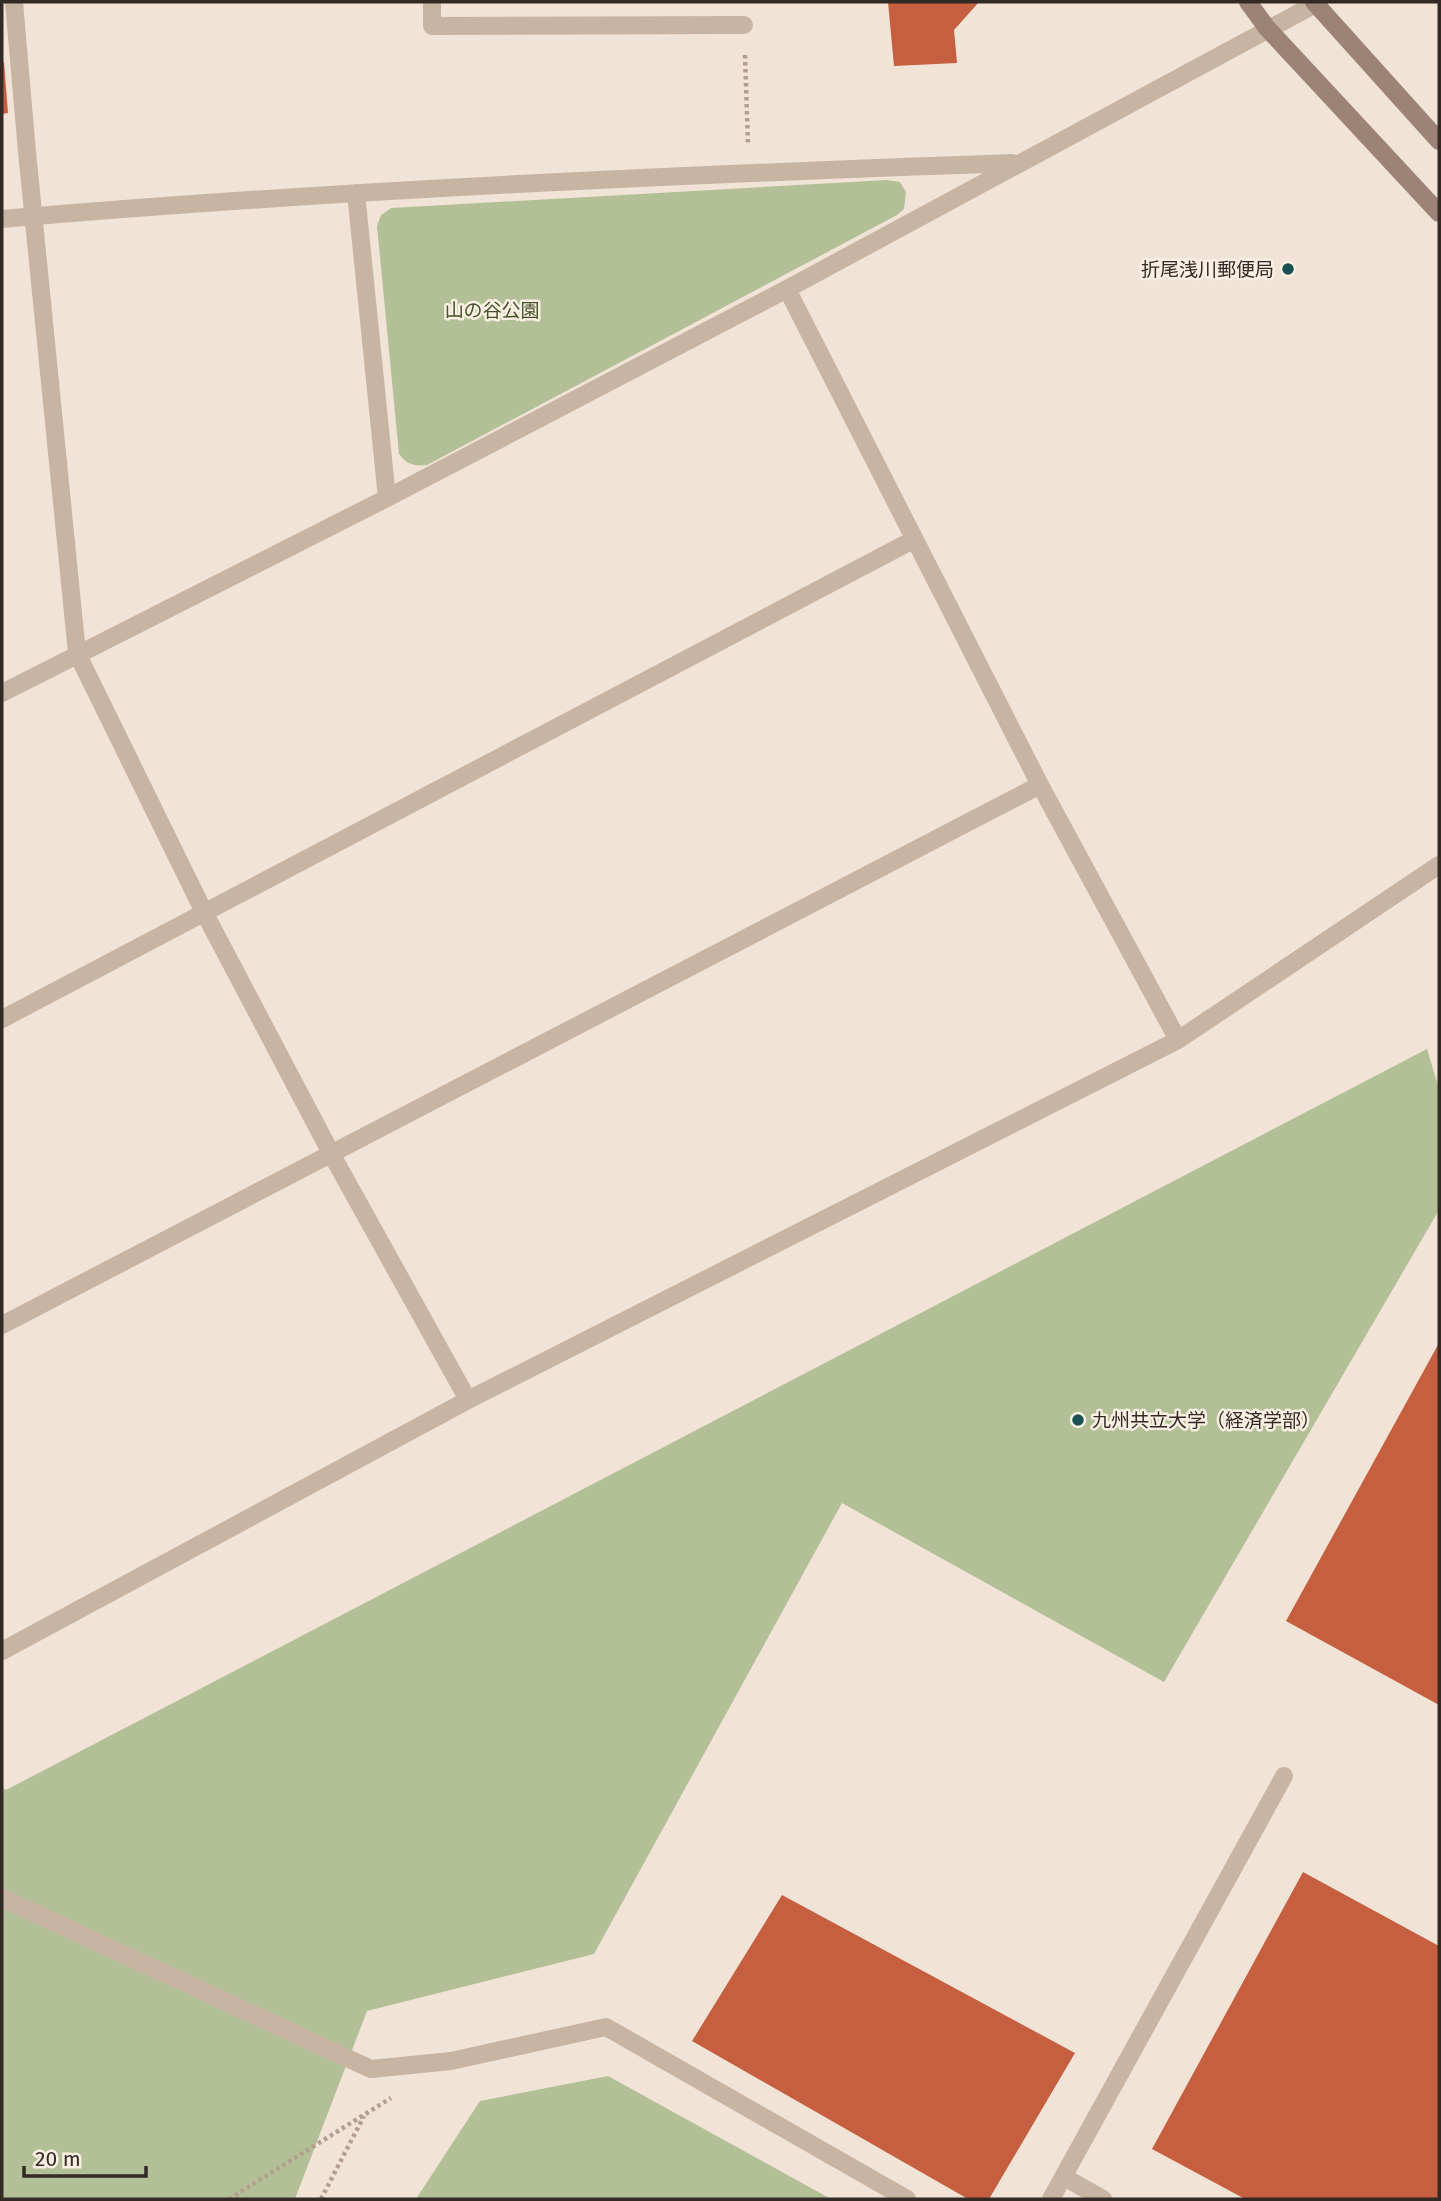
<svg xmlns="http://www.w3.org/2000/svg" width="1441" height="2201" font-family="'Fira Sans','Noto Sans JP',sans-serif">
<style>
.green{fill:#b2bf97}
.building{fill:#c65f3f}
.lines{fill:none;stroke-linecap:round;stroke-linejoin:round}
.path{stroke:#b49e8e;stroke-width:4.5;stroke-dasharray:3.5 3.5;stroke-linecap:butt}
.lane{stroke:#c8b4a3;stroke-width:18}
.street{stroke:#c8b4a3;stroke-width:18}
.secondary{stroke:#9c8375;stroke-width:18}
.poi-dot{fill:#1b5155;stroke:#f9efe3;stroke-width:2.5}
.labels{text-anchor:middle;stroke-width:5;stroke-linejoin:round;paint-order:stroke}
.poi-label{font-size:19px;fill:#332a25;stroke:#f9efe3;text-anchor:end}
.park-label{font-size:19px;fill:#435229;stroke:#f9efe3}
</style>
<rect width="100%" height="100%" fill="#f1e4d7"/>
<!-- green -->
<path class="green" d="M887,180l13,2 6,10 -2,17 -7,6 -470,250c-13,1 -20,0 -28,-11l-22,-228 4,-11 10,-7z
M1427,1049l12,40v121l-275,472 -322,-179 -248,451 -227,57 -72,188h-293v-412l4,3z
M608,2076l223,123h-415l64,-98z"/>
<!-- building -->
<path class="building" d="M888,2h91l-25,28 3,33 -63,3z
M2,62h2l4,51 -6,1z
M1439,1343v362l-153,-84z
M1303,1872l136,74v253h-194l-93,-50z
M782,1895l293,158 -86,146h-21l-276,-158z"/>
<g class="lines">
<!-- path -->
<path class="path" d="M745,55l3,89
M229,2199l162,-101
M321,2199l43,-83"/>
<!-- lane -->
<path class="lane" d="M2,1898l369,171 80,-8 155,-34 301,172
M1064,2177l39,22
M1051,2199l233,-423"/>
<!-- street -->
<path class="street" d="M14,2l13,150 50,501 127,259 128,243 136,245
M432,2v24l312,-1
M356,193l31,305
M2,219c336,-29 673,-44 1010,-56
M787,289l253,496 138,255
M2,693l385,-195 400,-209 532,-287
M2,1019l911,-479
M2,1325l1038,-540
M2,1651l466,-251 710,-360 261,-175"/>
<!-- secondary -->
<path class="secondary" d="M1248,2l19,26 172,185
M1314,2l125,139"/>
</g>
<!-- markers -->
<g class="poi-dot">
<circle cx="1288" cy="269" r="7"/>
<circle cx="1078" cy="1420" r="7"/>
</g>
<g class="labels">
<!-- poi labels -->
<g class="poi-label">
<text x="1274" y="276">折尾浅川郵便局</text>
<text x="1092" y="1427" text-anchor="start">九州共立大学（経済学部）</text>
</g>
<!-- park labels -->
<g class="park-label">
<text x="492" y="317">山の谷公園</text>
</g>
</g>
<!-- border -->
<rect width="1441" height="2201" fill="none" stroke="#332a25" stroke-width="7"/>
<!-- scale -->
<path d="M24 2166v10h122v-10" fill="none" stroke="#332a25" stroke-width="3.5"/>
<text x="35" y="2166" font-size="21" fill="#332a25" stroke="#f9efe3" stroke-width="5" paint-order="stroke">20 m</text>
</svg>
